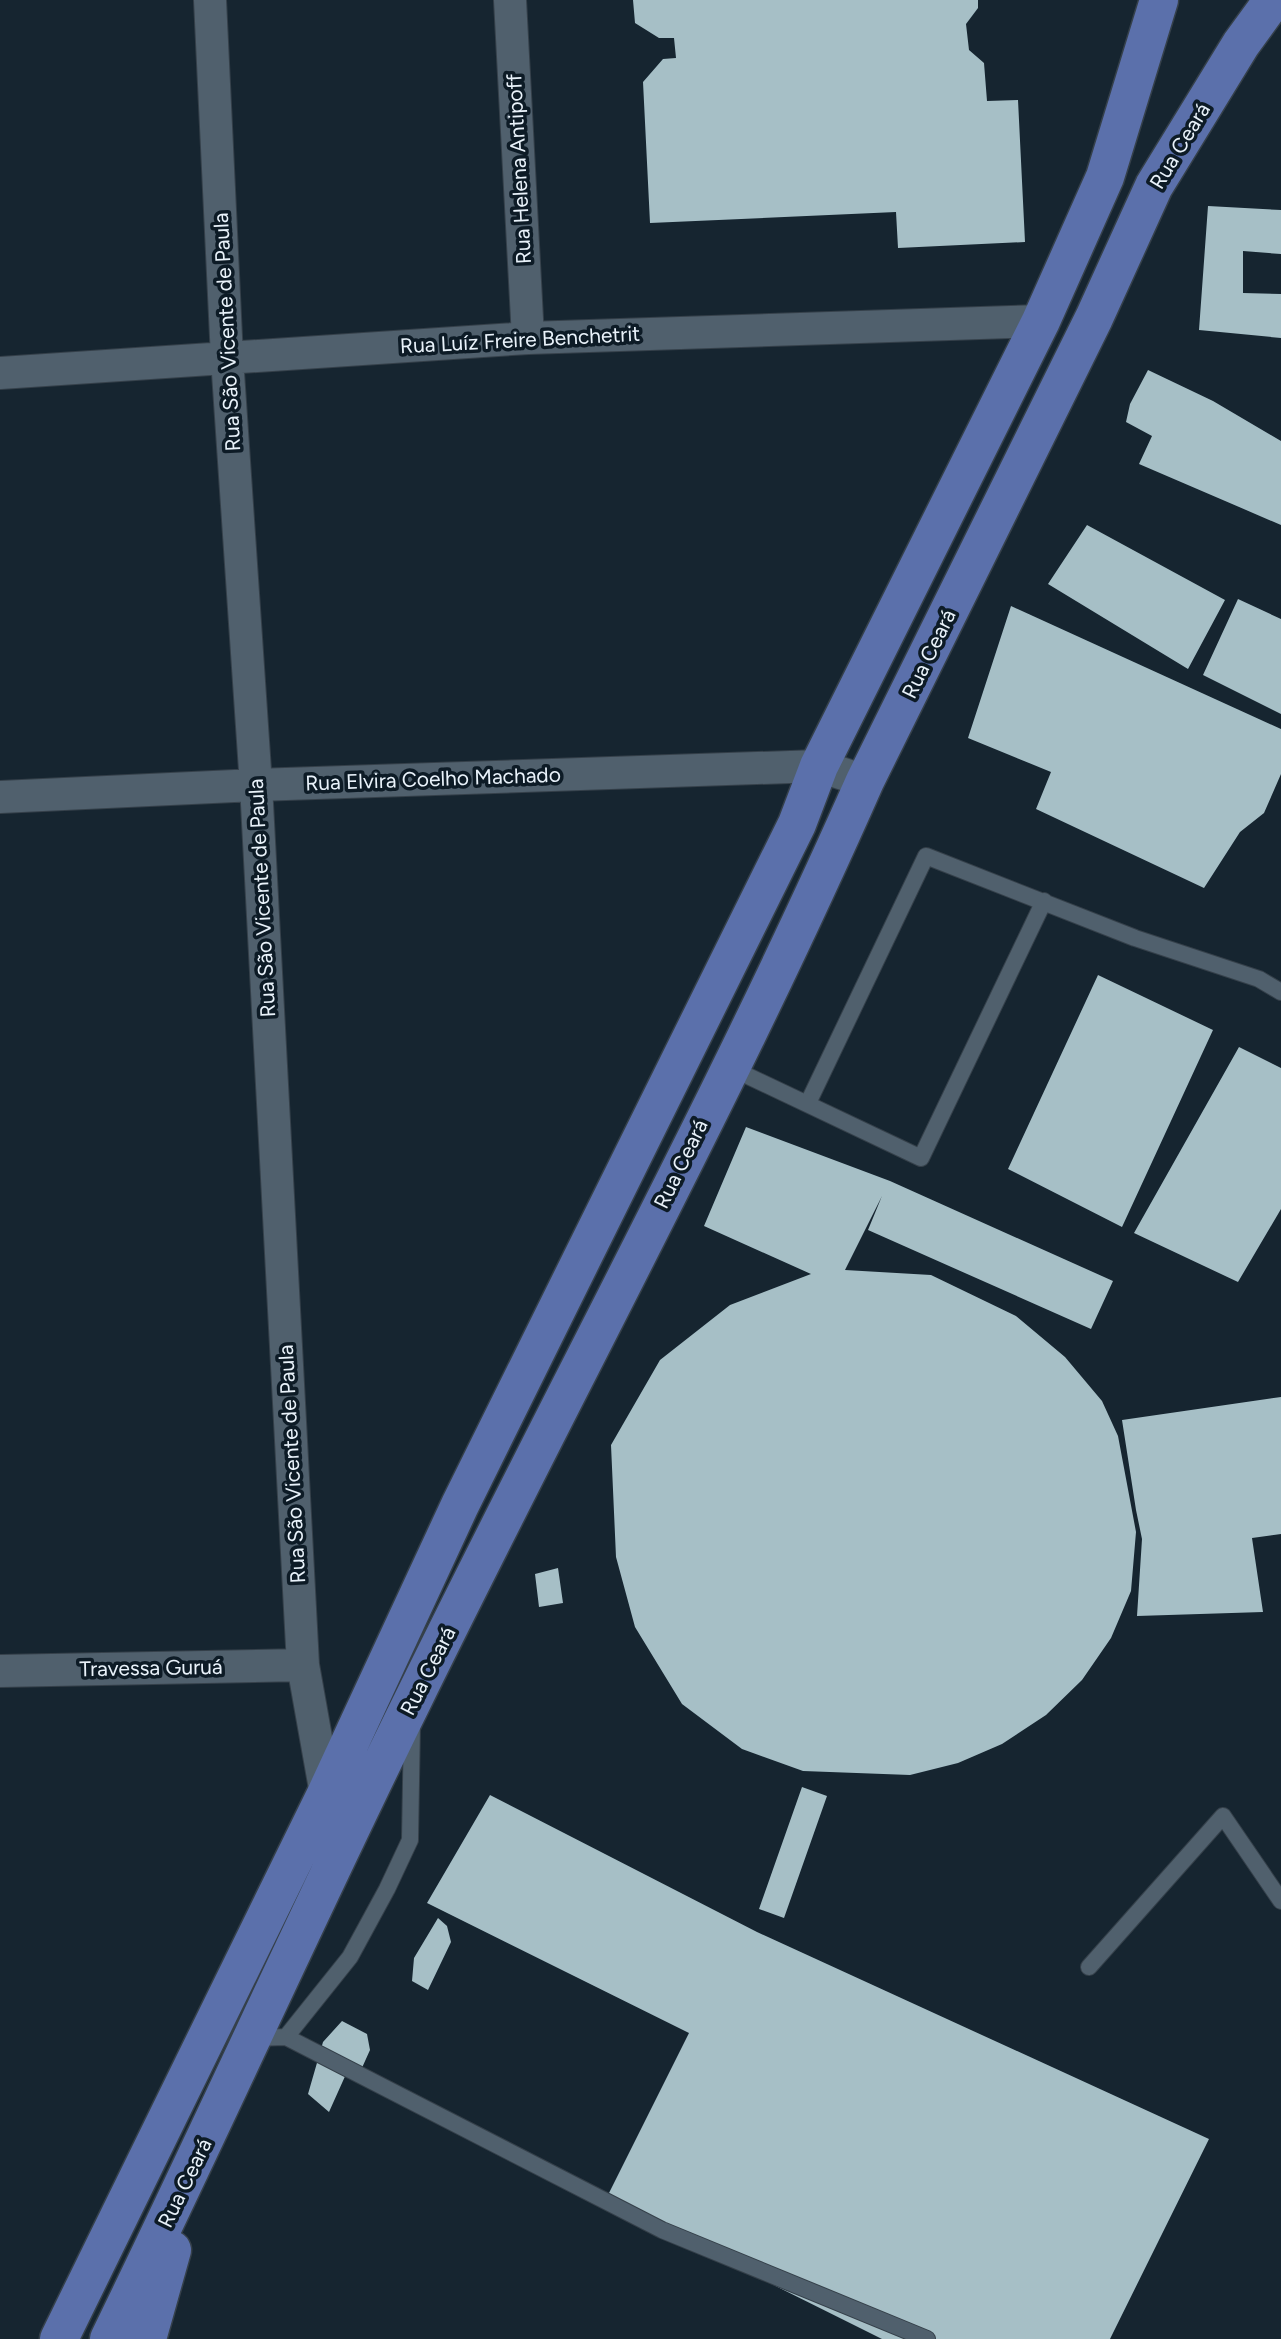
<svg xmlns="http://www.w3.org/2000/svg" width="1281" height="2339" font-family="Figtree,sans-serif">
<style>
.building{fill:#a6bfc6}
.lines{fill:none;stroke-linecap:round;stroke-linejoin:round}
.service-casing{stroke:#35404a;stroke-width:18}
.minor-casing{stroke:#35404a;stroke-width:34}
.primary-casing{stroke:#35404a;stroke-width:41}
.service{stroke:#50606d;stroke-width:16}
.minor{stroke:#50606d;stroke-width:32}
.primary{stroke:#5b70ab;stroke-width:38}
.labels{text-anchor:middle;stroke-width:7;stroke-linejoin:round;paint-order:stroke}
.street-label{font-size:21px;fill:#e9f2fa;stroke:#0d1b26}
</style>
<rect width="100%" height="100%" fill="#162530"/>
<!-- building -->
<path class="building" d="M633,0h345v8l-12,16 3,26 15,13 3,38 31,-1 7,142 -127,6 -2,-36 -246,11 -7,-141 20,-23 13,-1 -2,-20h-15l-24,-15z
M1208,206l73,4v44l-38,-3v42l38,1v44l-82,-8z
M1148,370l65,31 68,40v84l-142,-61 13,-28 -26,-14 4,-18z
M1087,525l138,75 -37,69 -140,-85z
M1238,599l43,20v95l-78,-39z
M1011,606l270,123v45l-17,39 -24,19 -36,56 -168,-79 15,-37 -83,-34z
M1098,975l115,55 -91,197 -114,-58z
M1239,1047l42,21v141l-43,73 -104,-49z
M746,1127l144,54 223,100 -22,48 -223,-99 14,-34 -37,74 86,5 85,41 49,41 37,44 16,35 18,96 -5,59 -20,47 -29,42 -36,35 -44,29 -44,19 -48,12 -107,-4 -61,-22 -60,-45 -47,-77 -19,-70 -5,-112 49,-85 70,-55 81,-31 -107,-48z
M1281,1397v137l-29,4 11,74 -126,4 5,-77 -6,-29 -14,-90z
M558,1568l5,35 -24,4 -4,-33z
M802,1787l25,9 -43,122 -25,-9z
M490,1795l267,137 452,207 -99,200h-228l-277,-138 84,-168 -262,-130z
M438,1918l9,8 4,16 -23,48 -16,-9 2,-23z
M342,2021l25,13 3,16 -9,20 -10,-7 -22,49 -21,-18 15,-52z"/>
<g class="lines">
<defs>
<path id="service" d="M729,1067l192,91 123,-257
M808,1103l118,-247 209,82 124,41 22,13
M1089,1967l134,-151 58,85
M286,2037l376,193 265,109
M253,2038l33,-1 64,-80 37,-68 23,-49 2,-116"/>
<path id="minor" d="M210,0l17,358 29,427 47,880 23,129
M510,0l18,338
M0,373l528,-35 513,-17
M0,797l256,-12 563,-19 46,15
M0,1671l303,-6"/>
<path id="primary" d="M59,2339l267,-545 134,-289 337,-681 22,-58 222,-445 64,-144 54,-177
M109,2339c103,-211 199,-426 303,-637 150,-307 315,-608 453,-921l229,-463 60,-132 87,-142 32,-44
M147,2339l25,-89"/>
</defs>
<!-- service casing -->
<use href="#service" class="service-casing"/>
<!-- minor casing -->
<use href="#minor" class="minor-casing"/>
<!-- primary casing -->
<use href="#primary" class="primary-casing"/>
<!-- service -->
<use href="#service" class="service"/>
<!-- minor -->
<use href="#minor" class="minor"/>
<!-- primary -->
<use href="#primary" class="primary"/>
</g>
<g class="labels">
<!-- street labels -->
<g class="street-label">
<text transform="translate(1180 146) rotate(-59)" y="7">Rua Ceará</text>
<text transform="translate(519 169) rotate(-93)" y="7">Rua Helena Antipoff</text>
<text transform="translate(227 332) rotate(-93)" y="7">Rua São Vicente de Paula</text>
<text transform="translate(520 340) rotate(-3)" y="7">Rua Luíz Freire Benchetrit</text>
<text transform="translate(929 654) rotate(-64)" y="7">Rua Ceará</text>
<text transform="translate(433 779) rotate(-2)" y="7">Rua Elvira Coelho Machado</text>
<text transform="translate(262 898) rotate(-93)" y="7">Rua São Vicente de Paula</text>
<text transform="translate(681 1164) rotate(-64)" y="7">Rua Ceará</text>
<text transform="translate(292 1464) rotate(-93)" y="7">Rua São Vicente de Paula</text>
<text transform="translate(151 1668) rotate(-1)" y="7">Travessa Guruá</text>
<text transform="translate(428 1671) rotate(-63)" y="7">Rua Ceará</text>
<text transform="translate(185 2183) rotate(-64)" y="7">Rua Ceará</text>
</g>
</g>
</svg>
